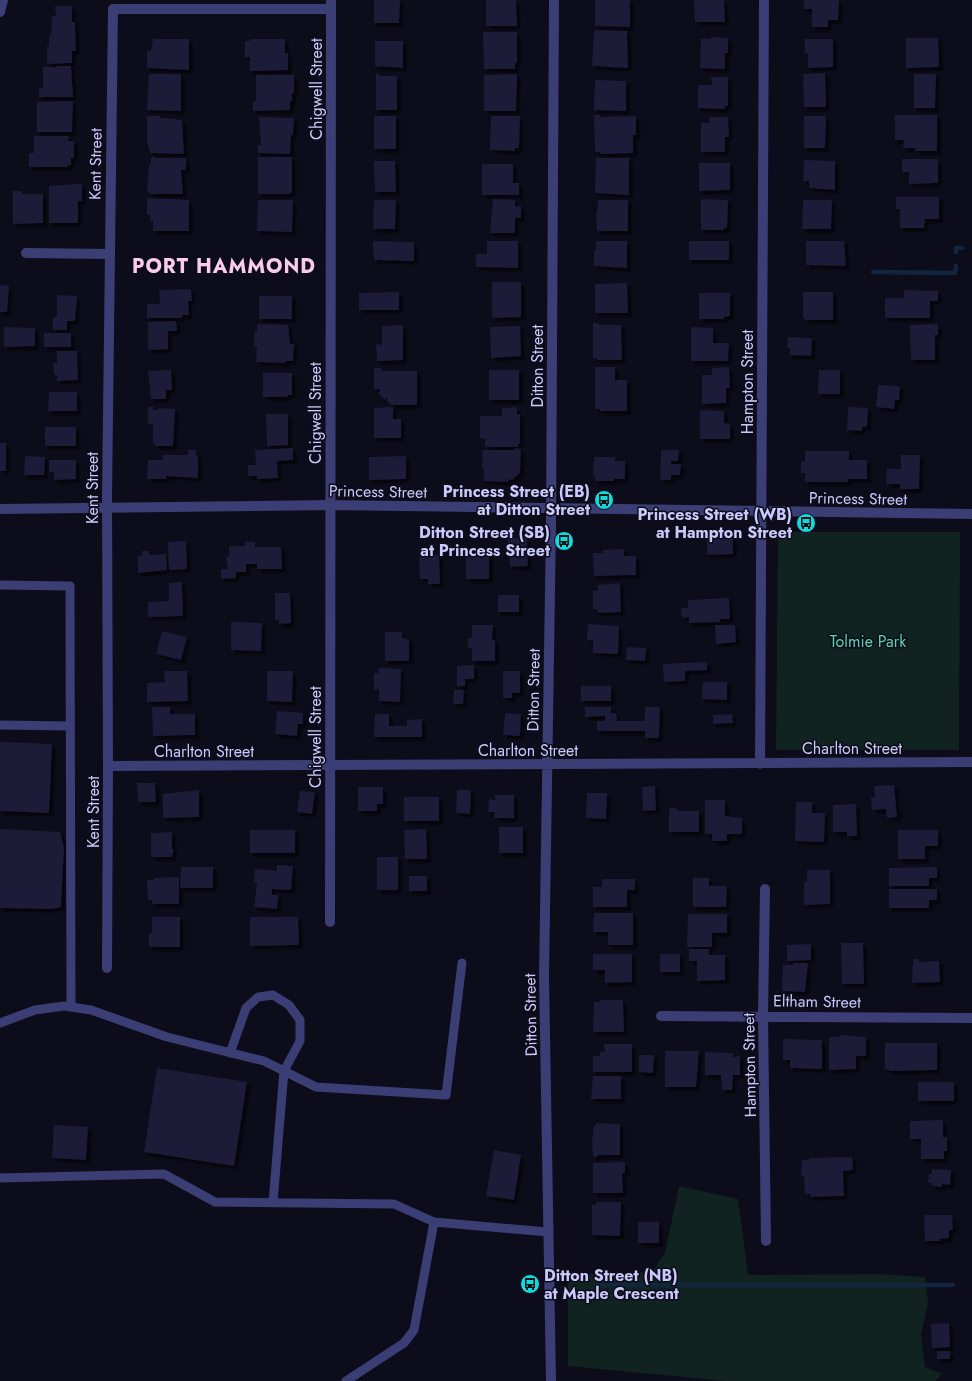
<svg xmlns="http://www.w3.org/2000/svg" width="972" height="1381" font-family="Jost,sans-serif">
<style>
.green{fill:#102321}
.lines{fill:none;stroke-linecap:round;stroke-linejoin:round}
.stream{stroke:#11263e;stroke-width:4.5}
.building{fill:#1e1a39;filter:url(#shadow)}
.service{stroke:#3b3d75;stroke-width:9}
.minor{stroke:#3b3d75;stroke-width:10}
.tertiary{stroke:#3b3d75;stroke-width:10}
.labels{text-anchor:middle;stroke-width:3;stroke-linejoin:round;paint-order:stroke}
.street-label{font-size:16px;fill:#cbc9fb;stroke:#0d0c1a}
.poi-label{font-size:16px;font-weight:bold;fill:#cbc9fb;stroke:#0d0c1a;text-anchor:end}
.park-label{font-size:16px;fill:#5dd3ad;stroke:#0d0c1a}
.district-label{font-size:20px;font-weight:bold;letter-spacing:1px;fill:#fbcbed;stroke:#0d0c1a}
</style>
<defs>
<filter id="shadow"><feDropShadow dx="3.5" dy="3.5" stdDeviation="1" flood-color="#0009"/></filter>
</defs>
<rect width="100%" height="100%" fill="#0d0c1a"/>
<!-- green -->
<path class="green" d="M778,532h182l-1,218h-183z
M679,1186l59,13 10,76 131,-1 46,3 3,26 -7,31 4,33 17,7 -7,7h-209l-158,-15v-91l84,-3 13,-19z"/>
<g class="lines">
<!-- stream -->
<path class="stream" d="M956,252v-4h6
M873,272l82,1 1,-7
M597,1285h356"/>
</g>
<!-- building -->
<path class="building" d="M374,0h26l-1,23h-25z
M486,0h30l1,26h-31z
M595,0h35v27l-35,-1z
M694,0h30l1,22h-30z
M804,0h35l-1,20h-10v7h-16v-18h-8z
M55,6h17v16h3l1,29h-4v12l-25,1v-18h2v-11h2l1,-19h4z
M594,30l33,1 1,37 -36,-2z
M483,32h34v31h-2v6h-31z
M711,37l17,1v15h-3v16l-25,-1 1,-29h10z
M906,38h32l1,29 -33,1z
M153,39h36v31l-42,-2v-17h4z
M250,39h35v14h3v17l-38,1v-14h-5v-16h5z
M805,39h28v28l-25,1v-15h-3z
M375,41h28v27l-28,-2z
M57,66h14l2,31h-34v-9h4v-21h14z
M825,73l1,34h-22l-1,-33z
M149,74h32v37l-34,-1z
M376,74h3v2h18v34h-21z
M517,74l-1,37h-32v-36z
M914,74h22l-1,34h-21z
M256,75h38v18h-2v8h-2v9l-37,1v-9l3,-1z
M711,77h17v29h-3v3l-27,-1v-23h14z
M595,80l31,1v30l-32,-1z
M68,101h5l-1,31h-35v-30z
M594,115h6v2l36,-1v19h-3v18l-33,1v-2h-5z
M895,115h42v36h-22v-3h-12l1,-8h-9z
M147,116h13v2l22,2 2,34 -34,-1 -3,-13z
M374,116h22v33h-22z
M491,116h29l-1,32h-4v3l-25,-1z
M804,116h22l-1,32h-21z
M259,117l35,1 -1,17h-2l-1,19 -32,-1v-8h3z
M710,117h18l1,20h-4v15h-24v-29h9z
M34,136h35l-1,5h6v17h-3v7h-3v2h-39v-14h5z
M155,156l-1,2h32v12h-5l2,24h-33v-2h-3l2,-27h2v-8z
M258,157h34v35l-3,2h-31z
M596,158h33v37l-34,-2z
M902,159h36v24l-29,1v-12h-7z
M804,160l31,1v29l-26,-2v-7h-6z
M374,161h21l1,31h-21z
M699,163h31v27l-31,1z
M482,164h31v19h6v12h-37z
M77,184h5v17h-4v22h-29v-37z
M13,191h9v3h21v29l-30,1z
M896,197h43v22h-14l-1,9h-24v-19h-4z
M147,198l42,2v31h-36v-10h-3v-6h-3z
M493,199l22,1v6h6v12h-6v15h-25z
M701,199l27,1 -1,28h-3v2h-23z
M258,200h35l-1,32 -35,-1z
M374,200h22l-1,29h-22z
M598,200h30v31h-31l-1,-18h1z
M803,200h29l-1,29h-29z
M373,241l41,1v19l-40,-1z
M487,241h31v27l-42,-1v-13h11z
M596,241h31v27l-33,-2v-16h2z
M689,241h40v19h-40z
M806,241h38l2,25 -40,-1z
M492,282h29v35l-29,1z
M627,283l1,30h-33v-29z
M0,285l9,1 -2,26h-7z
M191,289l1,12h-4l1,14h-7v3h-35v-14h13l-1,-14z
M904,290l34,1v10h-8v17h-45v-20h19z
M399,292v18h-40v-17z
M803,292h30v28h-28v-1l-2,-1z
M699,293h31v23l-6,1v2h-25z
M57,295l20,1 -2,25h-8v9h-14v-13h3l1,-4z
M259,296h33v23h-33z
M176,321l1,10h-9v18l-20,1v-28z
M593,323h5l1,2h22l1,35h-25v-2h-4z
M257,324l31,1 2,19h4l-1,17h-7v2l-30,-1 1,-15h-3l1,-16h2z
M938,324v11h-3v25h-24l-1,-35z
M403,325v35l-26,1 -1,-17 6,1v-19z
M520,326l1,30 -30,2 -1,-31z
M4,327l31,1v18l-31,1z
M691,327l22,1v15h16l-1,18h-37z
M44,333h27v14h-27z
M788,337l24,1 -1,18 -21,-1v-7h-3z
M57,351h20l1,29 -21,1v-6h-3l-1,-12h4z
M595,367h20v13h12v31h-27v-2h-5z
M729,367l1,21h-4v15l-24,1v-29h10v-7z
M374,368h8l-1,3h36v34h-26l-4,-4v-4l-2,3 -7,-7 2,-2 -1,-2h-5z
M171,370l1,20h-6v9h-15l-3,-28z
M489,370h30v30h-30z
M819,370h21v24h-22z
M263,373h29v22h-4l-1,2h-24z
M878,385l22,1 -1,14h-4l-1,9 -18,-2z
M49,392h28v19h-29z
M148,407h5v3h5v-2l17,1 -2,37h-18v-3h-2v-18l-5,-1z
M393,407v12h8v19h-27v-30z
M517,407v7h3v30h-2v3h-33v-8l-5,-1v-22h22v-8z
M848,407l20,1 -1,19h-5v4l-15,-1z
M700,410l24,1v12l6,1v15h-30z
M266,414h22v31l-21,1z
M45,427h31v19h-31z
M0,443h6v28h-6z
M293,448v12l-16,1 1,17 -21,1v-3h-9v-11h8l-1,-15z
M514,448l7,1 -1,24 -8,7 -4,-1v3l-24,-1v-13h-2l1,-18h31z
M188,450h8v5h2v23l-32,-2v3h-19l1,-19h15v-5h25z
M661,450h18l-1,11h-7v3h10l-1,11h-9v5h-11z
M805,451h44v9h18v19h-19v3h-43v-9h-4v-11l4,-1z
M901,455h19l-1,34h-19v-5h-14l1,-15h14z
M25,456l20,1 -1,18h-20z
M406,456v23l-37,1v-23z
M594,457h21v4h10v18h-11v2h-19l1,-4h-3z
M49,460h27v19l-22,1v-8h-5z
M733,536v18l-26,1v-18z
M508,538h19l1,28 -18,1z
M186,541l1,28 -18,1 -1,-28z
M245,542h10v5h26l1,22h-25v-5h-11v8h-10v6l-15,1v-10h7l-2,-12h3v-11h16z
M624,549v7h12v19l-42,1 -1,-23h10v-3z
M142,551h7v4l17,-1 1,16 -29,3v-17l4,-1z
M466,553h23v26h-23z
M439,555l1,29h-12v-5h-8l-1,-23z
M182,582l1,34 -35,1v-15l21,-1v-18z
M620,583l1,29 -23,1 -1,-4h-4v-18h5v-6z
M275,593h15l1,30 -12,1v-4h-4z
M498,595h21v17h-21z
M729,598l1,21h-10v3l-31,1v-6l-7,1 -1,-10h7v-8z
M231,622l31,1 -1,28 -30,-1z
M588,624l31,2 -1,28 -25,-1v-13h-6z
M472,625h21l-1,15h3v21h-23v-13h-4v-10h4z
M715,625h20l1,17 -20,2z
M162,631l25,6 -6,23 -25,-6z
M385,632h17v5l7,3v21h-24z
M627,647l19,1 -1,13 -19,-1z
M707,662v8l-22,1v10l-21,1 -1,-18z
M474,665v14h-9v7h-8v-20z
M379,668l22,1 -1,33 -21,-1v-11h-5v-17l5,1z
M164,671h23l1,30 -41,1v-19l18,-1z
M267,671h26l-1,31 -25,-1z
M503,671h17v22h-8v5h-9z
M703,682h24v18l-25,-1z
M581,686h30v15h-30z
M454,690h10l-1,14h-10z
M152,707h18v7h25v21l-42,1z
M585,707h26v6h5l1,8h28v-14h15l-1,31h-14v-7h-48v-10h8v-5l-20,1z
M277,711l26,2v11h-5l-1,12 -22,-2z
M505,713l16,1 -1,22 -17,-1z
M375,714h14v12h18v-6l15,-1v18h-48z
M732,714l1,9 -20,1v-9z
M0,742l52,2 -3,69 -49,-2z
M137,783h18l1,19h-18z
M894,785l3,32 -10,1 -1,-9 -14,1 -1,-13h4l-1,-11z
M655,786l1,24 -13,1 -1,-24z
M358,787h25v17h-6v7h-19z
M199,790v27l-36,1v-24z
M457,790h14l-1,24 -14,-1z
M300,791l15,1 -3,22 -15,-2z
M587,793h20l-1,26 -20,-1z
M495,795h19v23h-20v-6h-6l1,-13 6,1z
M404,797h35v24h-35z
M705,800h20v16l17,2v16h-15v7h-15v-7h-7z
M796,802h16v11h13l-1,29 -29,-1z
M856,804l1,32h-10v-4h-14v-27z
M671,808h5l2,3h21v21h-30v-22z
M499,827h24v26h-24z
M0,829l60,3 4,16 -3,59 -9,2 -52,-1z
M426,829l1,30h-22l-1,-29z
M250,830h45v23h-45z
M898,830h40v16h-13v13h-27z
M172,832v17h2l-2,8h-21v-24z
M377,857h21v33h-21z
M277,865l16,1 -2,24 -19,-1v6h6l-1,14 -23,-2 3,-24h-3l1,-14 22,2z
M181,867h32v21h-33z
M937,867v11h-8v8h-40v-18z
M807,870h23v34l-26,1v-23h3z
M409,876h18v15h-18z
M179,877v27h-27v-4h-4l-1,-20h7v-2z
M693,878h16v8h18l-1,21h-33z
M602,879h33v11h-8v17h-34v-20h9z
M889,889h48v11h-8v8h-40z
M594,913h39v32h-25v-13h-15z
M688,914h39v19h-15v14h-25z
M152,917h28v30h-31v-14h3z
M250,917h48l1,28 -49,1z
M841,943h22l1,41h-22z
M811,944v16l-24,1v-16z
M689,949h20v6h16v25l-28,1v-20h-8z
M593,954h39v28l-27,1v-13h-12z
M660,954h20v18h-20z
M913,959h6v3l20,-1 1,21 -28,1z
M793,963h15l-3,29 -23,-1 1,-26h10z
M600,1000h23l1,32h-31l1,-30h6z
M840,1035l26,2v19h-10v13l-27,1v-33h11z
M783,1039l39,1v29l-32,-1v-8h-7z
M885,1043h52v27l-48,1v-2h-4z
M604,1044h28v28h-39v-16h7v-4h5z
M665,1051h34l-3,36h-31z
M705,1052l28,1v4l7,-1v19h-7l-1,15h-10l-1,-15h-16z
M639,1055h15l-1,18 -14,-1z
M157,1068l90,14 -13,84 -90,-14z
M593,1076h28v23h-30z
M918,1082h36v19h-36z
M943,1120v17h4v14h-3v8h-23v-20h-11v-18z
M596,1123l24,1v31h-22v2h-5l-1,-17 2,-14h2z
M54,1125l34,2 -2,33 -34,-2z
M494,1150l27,5 -7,45 -28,-4z
M852,1157l1,13 -10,1 1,25 -34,1v-3h-5l-1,-18 -3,1 1,-17h7v-2z
M625,1162v11h-3l1,20h-30v-30z
M932,1169l19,1 -1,15 -8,-1v3l-11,-1 1,-3h-4l1,-9h3z
M596,1202h25l-1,34 -28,-1v-30h4z
M924,1215h28l1,15h-4v8l-9,1v2h-15z
M638,1222h21v21h-21z
M949,1323l1,24 -18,1 -1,-24z
M937,1351h13v8h-13z"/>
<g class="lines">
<!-- service -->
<path class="service" d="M0,585l70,1 1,421
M0,725l70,1
M0,1023l35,-13 29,-4 27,4 76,27 97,24 52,26 130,8 16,-132
M230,1053l16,-45 12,-11 15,-2 16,10 11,15v21l-16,30 -11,131
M0,1178l164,-4 51,28 179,2 40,18 114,10
M346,1381l58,-38 10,-13 20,-108"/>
<!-- minor -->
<path class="minor" d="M26,253l83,1
M760,764l4,-764
M108,766l864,-4
M765,889l-2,127 3,225
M330,922l1,-922
M107,968l1,-202 -1,-270 6,-487h218
M661,1016l311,2
M551,1381l-7,-405 7,-450 3,-526"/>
<!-- tertiary -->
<path class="tertiary" d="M0,12l3,-12
M0,509l330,-4 642,9"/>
</g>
<!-- icons -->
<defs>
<symbol id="bus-disc" viewBox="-11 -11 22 22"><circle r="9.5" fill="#12d9de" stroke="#0d0c1a"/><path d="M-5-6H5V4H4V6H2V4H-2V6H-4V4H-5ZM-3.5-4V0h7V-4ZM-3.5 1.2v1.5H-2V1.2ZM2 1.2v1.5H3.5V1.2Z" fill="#111"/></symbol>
</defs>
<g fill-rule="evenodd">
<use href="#bus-disc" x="593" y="489" width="22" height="22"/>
<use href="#bus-disc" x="795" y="512" width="22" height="22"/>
<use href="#bus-disc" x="553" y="530" width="22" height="22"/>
<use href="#bus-disc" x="519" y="1273" width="22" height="22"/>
</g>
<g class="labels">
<!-- street labels -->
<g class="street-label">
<text transform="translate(316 89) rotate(-90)" y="6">Chigwell Street</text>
<text transform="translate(95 164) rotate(-89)" y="6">Kent Street</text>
<text transform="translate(537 366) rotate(-90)" y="6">Ditton Street</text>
<text transform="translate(747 382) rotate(-90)" y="6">Hampton Street</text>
<text transform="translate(315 413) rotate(-90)" y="6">Chigwell Street</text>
<text transform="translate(92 488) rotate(-90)" y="6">Kent Street</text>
<text transform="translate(378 491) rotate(1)" y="6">Princess Street</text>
<text transform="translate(858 498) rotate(1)" y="6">Princess Street</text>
<text transform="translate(533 690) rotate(-89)" y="6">Ditton Street</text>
<text transform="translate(315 737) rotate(-90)" y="6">Chigwell Street</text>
<text x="852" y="754">Charlton Street</text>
<text x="528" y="756">Charlton Street</text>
<text x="204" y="757">Charlton Street</text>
<text transform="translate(93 812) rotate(-90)" y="6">Kent Street</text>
<text transform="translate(817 1001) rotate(1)" y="6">Eltham Street</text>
<text transform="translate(530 1015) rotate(-91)" y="6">Ditton Street</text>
<text transform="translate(749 1065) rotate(-91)" y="6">Hampton Street</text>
</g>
<!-- poi labels -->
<g class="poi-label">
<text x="590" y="497">Princess Street (EB)<tspan x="590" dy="18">at Ditton Street</tspan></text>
<text x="792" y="520">Princess Street (WB)<tspan x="792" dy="18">at Hampton Street</tspan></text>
<text x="550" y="538">Ditton Street (SB)<tspan x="550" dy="18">at Princess Street</tspan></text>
<text x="544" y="1281" text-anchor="start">Ditton Street (NB)<tspan x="544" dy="18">at Maple Crescent</tspan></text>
</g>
<!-- park labels -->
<g class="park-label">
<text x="868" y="647">Tolmie Park</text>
</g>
<!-- district labels -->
<g class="district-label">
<text x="224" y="273">PORT HAMMOND</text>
</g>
</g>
</svg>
